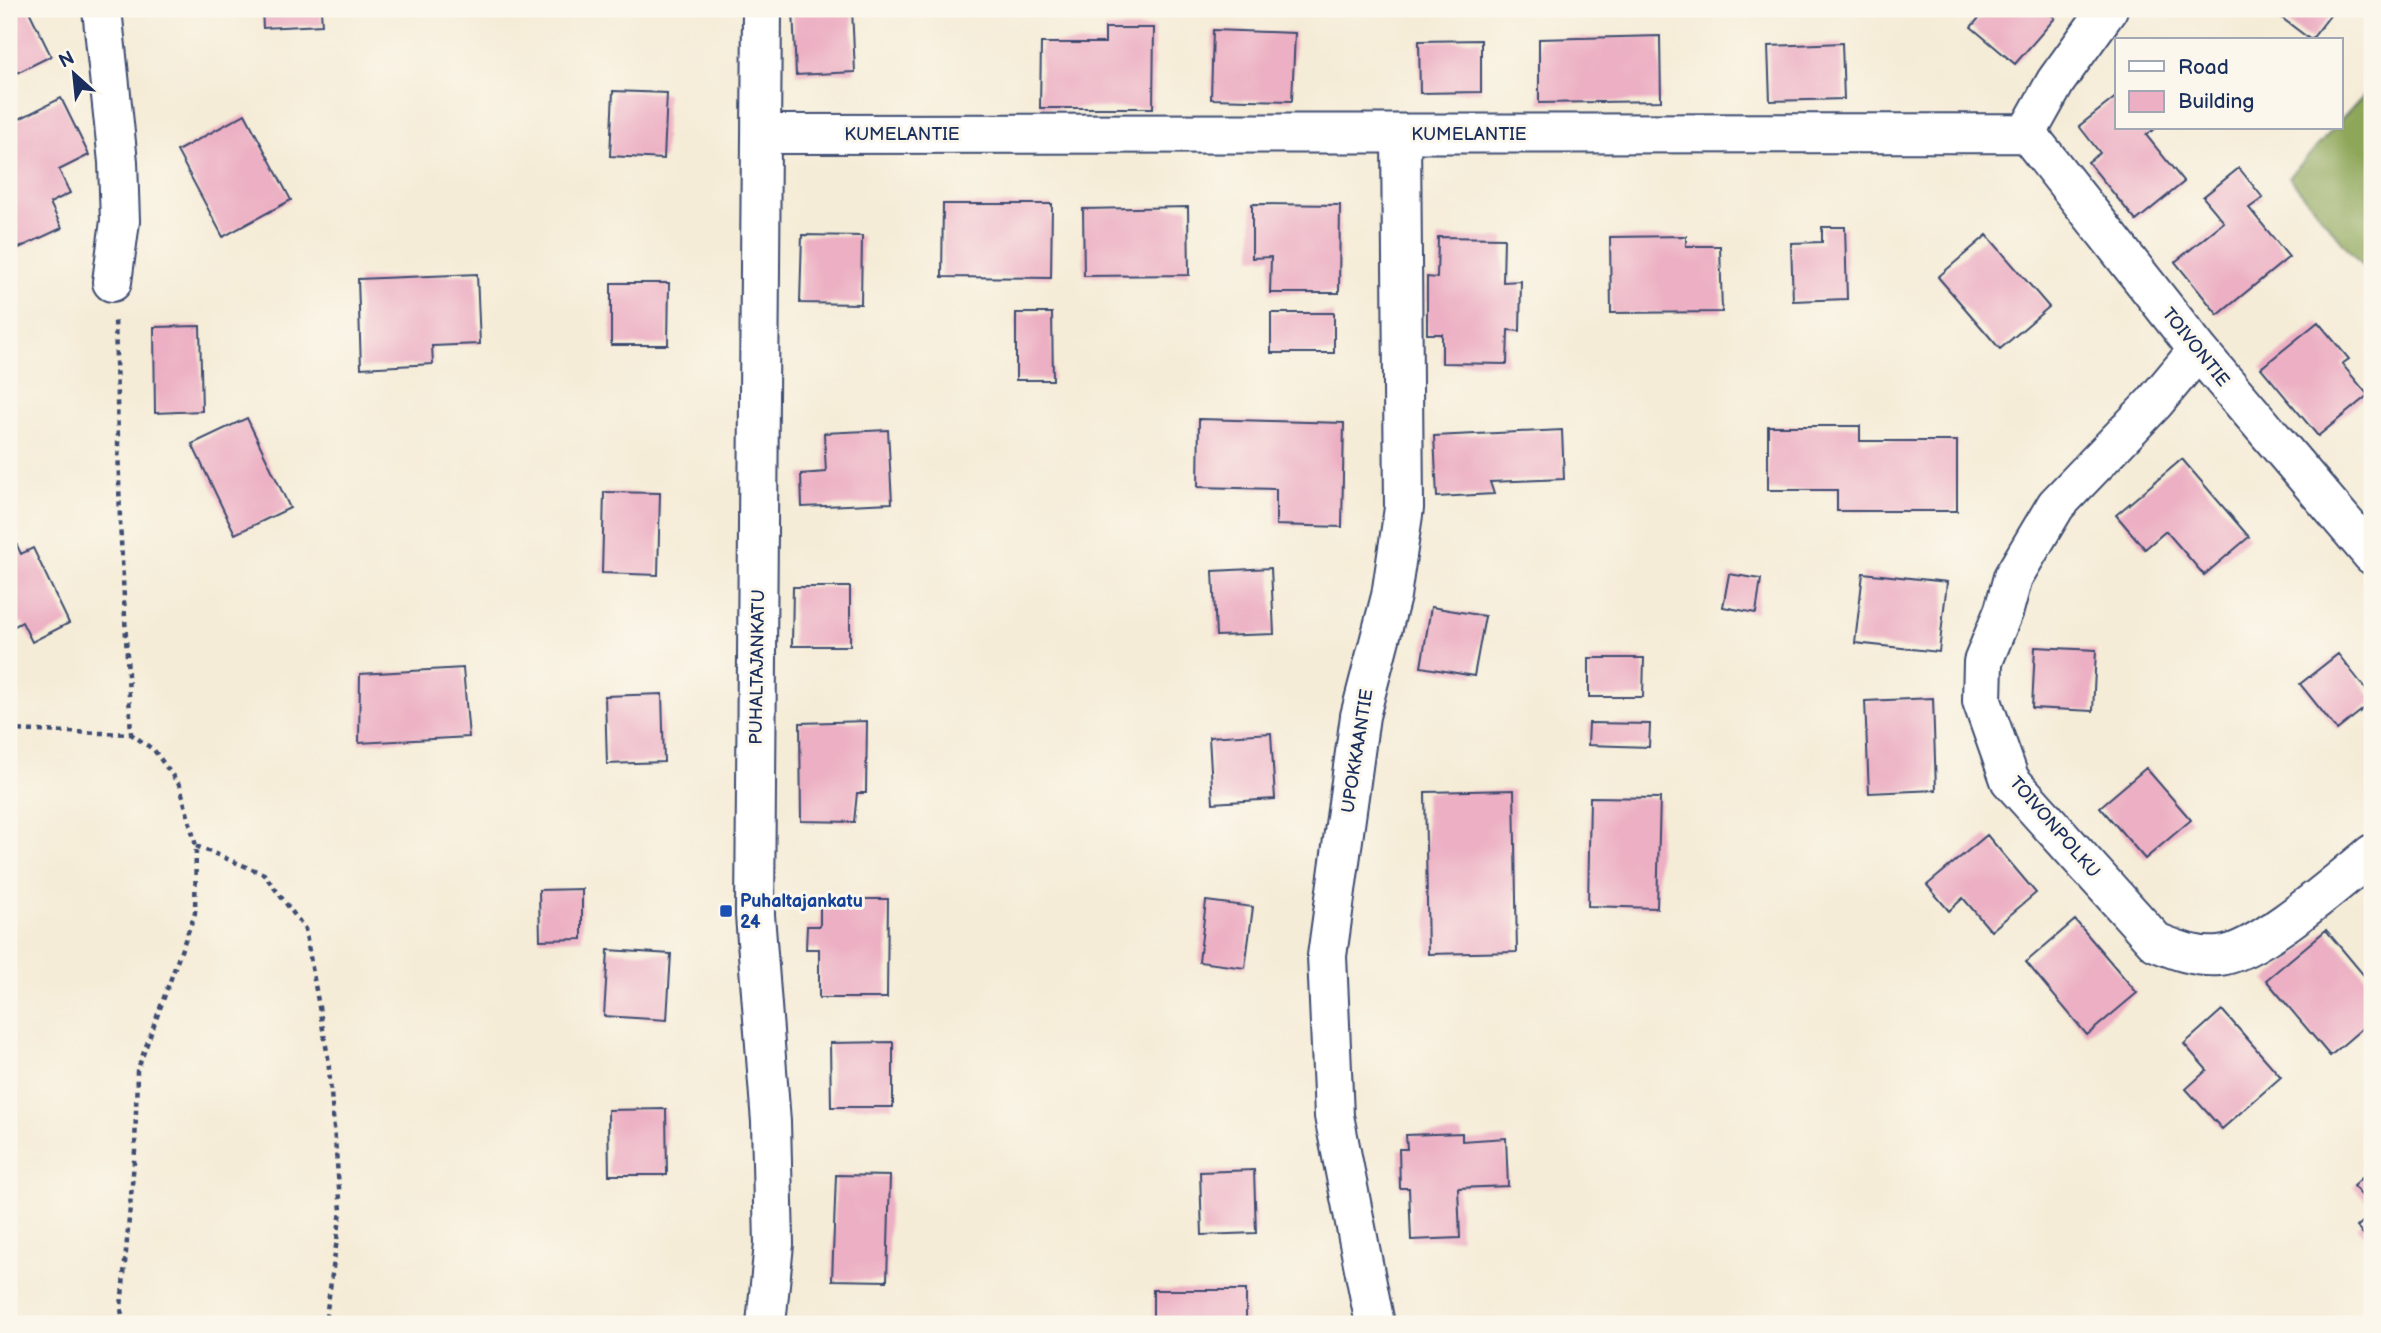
<svg xmlns="http://www.w3.org/2000/svg" width="2381" height="1333" font-family="'Balsamiq Sans',sans-serif">
<style>
.forest{fill:#8da658;stroke:#546a5b;stroke-width:2}
.building{fill:#ecafc3}
.lines{fill:none;stroke-linecap:round;stroke-linejoin:round}
.street-casing{stroke:#3c4b70;stroke-width:42}
.path{stroke:#3c4b70;stroke-width:4.5;stroke-dasharray:5 5;stroke-linecap:butt}
.street{stroke:#fff;stroke-width:38}
.transit-dot{fill:#1a4fb4;stroke:#fbf7ec;stroke-width:2.5}
.labels{text-anchor:middle;stroke-width:6;stroke-linejoin:round;paint-order:stroke}
.street-label{font-size:18px;fill:#1b2f5e;stroke:#fbf7ec}
.transit-label{font-size:18px;font-weight:bold;fill:#164399;stroke:#fbf7ec;text-anchor:start}
</style>
<rect width="100%" height="100%" fill="#fbf7ec"/>
<filter id="ink" filterUnits="userSpaceOnUse"><feTurbulence type="fractalNoise" baseFrequency=".0143" numOctaves="2"/><feDisplacementMap in="SourceGraphic" scale="14" xChannelSelector="R" yChannelSelector="G"/><feConvolveMatrix kernelMatrix="1 2 1 2 8 2 1 2 1" color-interpolation-filters="sRGB"/></filter>
<filter id="wash" filterUnits="userSpaceOnUse"><feTurbulence type="fractalNoise" baseFrequency=".00686" numOctaves="4" result="noise"/><feDisplacementMap in="SourceGraphic" scale="28" xChannelSelector="R" yChannelSelector="G"/><feGaussianBlur stdDeviation="1.57" result="paint"/><feColorMatrix in="noise" values="0 0 0 0 0 0 0 0 0 0 0 0 0 0 0 0 0 1.4 0 .05"/><feComposite in="paint" operator="in"/></filter>
<g filter="url(#wash)">
<rect width="100%" height="100%" fill="#f5ecd7"/>
<!-- forest -->
<path class="forest" d="M2372,86v192l-83,-101 45,-49h7v-8z"/>
<g id="blocks">
<!-- building -->
<path class="building" d="M9,9h19l23,47 -42,21z
M262,9h59l1,16 -59,3z
M793,9h59l3,63 -59,3z
M1987,9h58l10,9 -40,46 -44,-37z
M2270,9h65l-24,31z
M1105,28h49l-1,80h-113l1,-65h64z
M1213,30l82,3 -3,68 -81,-2z
M1660,36l1,65 -122,2v-64z
M1481,40v52l-61,1 -1,-52z
M1842,43l2,56 -74,2 -2,-55z
M613,91l54,2 -3,66 -54,-3z
M2117,96v32h39l-10,7 38,47 -48,39 -48,-59 12,-9 -21,-27z
M61,98l28,57 -30,15 11,23 -20,10 12,25 -43,20 -10,-21v-103z
M245,114l46,86 -68,37 -46,-86z
M2239,168l24,30 -14,10 40,49 -71,58 -43,-53 49,-40 -21,-25z
M943,204h109l-1,74 -109,-1z
M1252,204l88,1 -1,88h-69l1,-36 -19,1z
M1188,207l1,68 -105,1 -1,-67z
M1822,227h23l2,72 -54,2 -2,-58 31,-1z
M802,235l60,1 -1,68 -61,-1z
M1987,235l62,72 -49,42 -62,-72z
M1686,236v10h34l2,66 -111,1 -1,-76z
M1438,237l66,1 -1,44 18,-1 -1,50 -12,-1 -1,34 -65,-1v-29h-15v-57l10,1z
M477,274l3,70 -48,2 1,18 -72,4 -3,-89z
M611,283h58l-1,62h-57z
M1016,313h36l1,67h-37z
M1271,313h63v40h-63z
M2318,322l31,37 -7,5 26,31 -50,41 -57,-68z
M200,326l2,85 -47,2 -1,-86z
M247,418l43,90 -55,26 -43,-90z
M1199,419l145,4 -2,104 -66,-2v-36l-78,-2z
M1768,426h92v15h97v70h-120v-21h-69z
M888,430l4,73 -90,4 -1,-33 25,-2 -2,-39z
M1562,430l2,49 -74,3 4,12 -57,3 -3,-61z
M2182,459l67,78 -45,38 -38,-44 -21,18 -29,-34z
M604,492l56,1 -2,82 -56,-2z
M9,528l12,26 12,-6 36,75 -37,19 -10,-20 -13,7z
M1271,568l3,66 -58,2 -3,-65z
M1863,573l84,9 -8,70 -84,-9z
M1729,574l32,5 -5,34 -33,-6z
M793,587h57v59h-58z
M1431,607l54,9 -11,60 -53,-9z
M2035,647l61,3 -3,61 -61,-3z
M2338,654l34,43v5l-35,28 -37,-46z
M1589,658h55l-1,39h-54z
M463,668l6,69 -110,6 1,-69z
M662,694l2,68 -57,2 -2,-68z
M1933,698l3,92 -67,3 -4,-92z
M867,721l-1,72h-9l-3,29 -53,-1 -1,-98z
M1589,723l61,1 -1,23 -61,-2z
M1271,733l4,66 -62,4 -4,-66z
M2146,768l45,52 -46,39 -45,-52z
M1514,790l3,162 -89,2 -3,-162z
M1590,797l70,1 -3,110 -69,-2z
M1987,835l49,58 -45,38 -28,-33 -14,13 -22,-26z
M582,889v50l-42,1 -1,-50z
M820,899h68l-1,99h-68v-49h-13l1,-23h13z
M1206,901l47,6 -8,61 -46,-6z
M2075,920l62,73 -50,42 -61,-73z
M2326,930l46,55v35l-42,36 -64,-76z
M608,950l63,4 -4,66 -63,-4z
M2222,1010l59,67 -59,52 -36,-40 21,-19 -23,-26z
M893,1042v65h-62l-1,-64z
M666,1109l1,66h-58l-1,-65z
M1462,1133v8l44,-3 2,48 -50,2 2,50 -49,2 -2,-52h-9l-1,-39h8l-1,-14z
M2372,1169v38l-19,-21z
M1254,1170l2,63 -54,2 -2,-63z
M836,1175l54,1 -3,105 -55,-1z
M2372,1213v31l-15,-17z
M1153,1290h93v34h-93z"/>
</g>
</g>
<g filter="url(#ink)">
<use href="#blocks" fill-opacity="0" stroke="#3c4b70" stroke-width="2"/>
<g class="lines">
<defs>
<path id="street" d="M102,9l16,153 2,59 -8,61
M762,9l-7,906 16,207 3,122 -8,80
M2027,133l171,217 174,205
M762,134l1265,-1 29,-52 52,-72
M2198,350l-44,53 -98,102 -43,72 -9,33 -21,52 -1,39 28,79 146,162c20,8 40,16 63,14 39,-3 121,-76 153,-102
M1375,1324l-41,-208 -7,-160 33,-240 31,-120 13,-88 -3,-374"/>
</defs>
<!-- street casing -->
<use href="#street" class="street-casing"/>
<!-- path -->
<path class="path" d="M9,730l122,4 -11,-213 -5,-203
M196,846l68,28 41,55 23,128 13,154 -16,113
M123,1324l-2,-16 14,-157 2,-80 58,-158 1,-67 -16,-60 -26,-36 -23,-16"/>
<!-- street -->
<use href="#street" class="street"/>
</g>
</g>
<!-- markers -->
<rect class="transit-dot" x="719" y="904" width="14" height="14" rx="3.5"/>
<g class="labels">
<!-- street labels -->
<g class="street-label">
<text x="902" y="140">KUMELANTIE</text>
<text x="1469" y="140">KUMELANTIE</text>
<text transform="translate(2196 347) rotate(51)" y="6">TOIVONTIE</text>
<text transform="translate(757 667) rotate(-89)" y="6">PUHALTAJANKATU</text>
<text transform="translate(1357 751) rotate(-81)" y="6">UPOKKAANTIE</text>
<text transform="translate(2055 827) rotate(49)" y="6">TOIVONPOLKU</text>
</g>
<!-- transit labels -->
<g class="transit-label">
<text x="740" y="907">Puhaltajankatu<tspan x="740" dy="21">24</tspan></text>
</g>
</g>
<!-- margin -->
<rect width="2381" height="1333" fill="none" stroke="#fbf7ec" stroke-width="35"/>
<!-- legend -->
<rect x="2115" y="38" width="228" height="91" fill="#fbf7ec" stroke="#a1a7b3" stroke-width="2"/>
<rect x="2129" y="61" width="35" height="10" fill="#ffffff" stroke="#a1a7b3" stroke-width="2"/>
<text x="2178" y="74" font-size="21" fill="#1b2f5e">Road</text>
<rect x="2129" y="91" width="35" height="21" fill="#ecafc3" stroke="#a1a7b3" stroke-width="2"/>
<text x="2178" y="108" font-size="21" fill="#1b2f5e">Building</text>
<!-- north arrow -->
<g transform="translate(74 74) rotate(333)" stroke="#fbf7ec" stroke-width="5" paint-order="stroke">
<path d="M0-5L12 26L0 18L-12 26Z" fill="#1b2f5e"/>
<text y="-10" font-size="19" font-weight="bold" text-anchor="middle" fill="#1b2f5e">N</text>
</g>
</svg>
